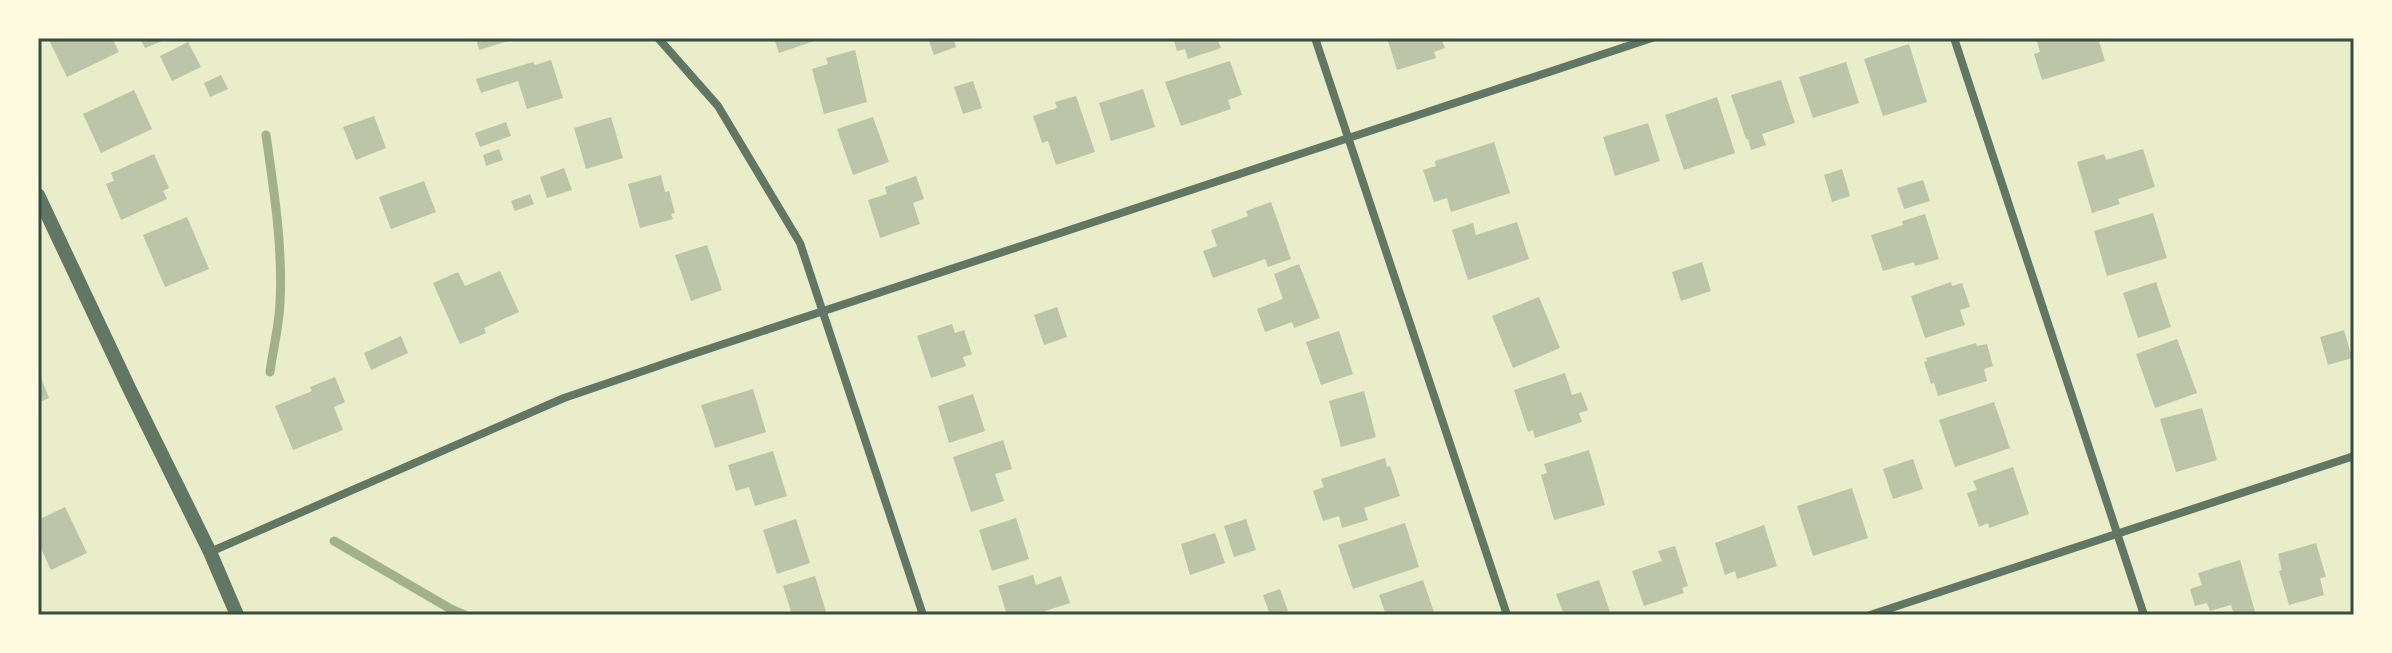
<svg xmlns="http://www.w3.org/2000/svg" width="2392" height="653" font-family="'Golos Text',sans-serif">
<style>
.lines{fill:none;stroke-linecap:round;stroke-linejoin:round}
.stream{stroke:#a3b18a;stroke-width:9}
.building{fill:#bcc5a7}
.minor{stroke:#617663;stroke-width:8}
.tertiary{stroke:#617663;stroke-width:14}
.neatline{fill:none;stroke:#344e41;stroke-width:3}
</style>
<rect width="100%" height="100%" fill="#e9edc9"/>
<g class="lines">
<!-- stream -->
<path class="stream" d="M266,135c8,56 17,112 14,168 -1,23 -7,46 -10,69
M334,541l115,67 16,7"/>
</g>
<!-- building -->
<path class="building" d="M48,38h64l7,14 -52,25z
M140,38h30l-25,10z
M476,38h38l1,1 -36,11z
M774,38h39l1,3 -35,12z
M928,38h25l3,9 -22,8z
M1173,38h44l4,10 -33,11 -3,-10 -8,2z
M1387,38h54l4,10 -11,4 2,6 -39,12z
M2036,38h62l7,23 -63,19 -8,-26 6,-2z
M188,42l13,25 -29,14 -12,-25z
M1909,44l18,58 -44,14 -19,-57z
M855,50l12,52 -43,12 -12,-45 16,-5 -2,-6z
M551,60l12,38 -36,11 -9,-28 -37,12 -5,-14 57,-17 2,3z
M1230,61l12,34 -14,5 3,9 -50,17 -16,-44z
M1846,62l13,41 -46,15 -14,-41z
M221,75l7,14 -18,8 -6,-14z
M1781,80l14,43 -33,11 4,11 -15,5 -3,-11h-2l-15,-44z
M973,81l9,27 -19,6 -9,-27z
M1143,89l12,38 -44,14 -12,-38z
M134,90l18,39 -51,24 -18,-39z
M1076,96l19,56 -39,13 -8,-24 -6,2 -9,-27 24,-8 -2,-6z
M1717,97l18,56 -51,17 -19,-55z
M374,116l12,32 -30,12 -13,-33z
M611,117l12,41 -37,11 -12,-41z
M873,117l16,45 -36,13 -16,-46z
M506,122l5,14 -31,11 -5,-14z
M1648,123l12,38 -45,15 -12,-39z
M1494,142l16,51 -59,19 -4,-14 -13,4 -11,-32 13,-4 -1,-5z
M499,149l4,11 -17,6 -3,-11z
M2143,149l12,38 -37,12 2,5 -28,9 -15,-51 27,-8 2,6z
M154,154l15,34 -6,3 4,8 -46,21 -15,-36 8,-3 -3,-8z
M564,168l8,22 -25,8 -7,-21z
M1842,169l8,27 -18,6 -8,-27z
M661,175l4,17 4,-1 6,22 -4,1 2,5 -33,9 -12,-44z
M916,176l8,23 -11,4 7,21 -40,14 -12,-38 19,-6 -2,-7z
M1923,180l7,21 -26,8 -7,-21z
M424,181l12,31 -45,17 -12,-32z
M530,194l4,10 -19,7 -4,-10z
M1271,202l20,57 -23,8 -3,-8 -52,19 -10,-27 14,-5 -6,-16 37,-14 -2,-5z
M2153,213l14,45 -60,18 -13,-45z
M1925,214l14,45 -24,7 -1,-4 -31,9 -12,-36 32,-10 -1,-4z
M187,217l22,52 -44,18 -22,-52z
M1517,222l12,37 -61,21 -16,-50 21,-7 3,12z
M707,245l15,45 -31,11 -16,-46z
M1702,262l9,29 -30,10 -9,-29z
M1299,264l21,54 -26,10 -2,-6 -27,10 -8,-23 26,-10 -9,-25z
M500,271l19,41 -35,16 2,5 -26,11 -27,-61 25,-11 7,14z
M1951,282l1,4 10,-3 8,24 -10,3 5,15 -40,13 -14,-42z
M2156,282l15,45 -33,11 -15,-45z
M1539,297l21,51 -47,20 -21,-52z
M1057,307l10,30 -23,8 -10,-30z
M952,324l3,9 9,-3 8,24 -9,3 3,9 -35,12 -14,-42z
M2344,330l8,28 -24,7 -8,-28z
M1339,331l14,43 -32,11 -15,-43z
M401,336l7,17 -37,17 -7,-17z
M2177,339l20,54 -42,15 -19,-54z
M1976,343l1,3 10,-2 6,22 -9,3 3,12 -49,15 -4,-13 -3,1 -7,-22 3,-1 -1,-3z
M38,370l11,28 -11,5z
M1565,373l7,22 9,-3 7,18 -9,3 3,9 -47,16 -2,-8 -5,2 -14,-42z
M335,377l10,25 -11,5 9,23 -50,20 -18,-44 37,-15 -2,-4z
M753,389l13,43 -51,16 -14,-43z
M1364,391l12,46 -35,10 -12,-46z
M973,394l12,37 -36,12 -11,-37z
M1994,402l16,46 -55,19 -16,-47z
M2202,408l15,52 -41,12 -16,-53z
M1003,440l9,29 -17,5 9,27 -33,11 -18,-55z
M1589,450l16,55 -51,15 -13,-45 6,-2 -3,-9z
M773,451l14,45 -32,10 -6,-19 -13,4 -8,-26z
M1385,458l2,9 3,-1 10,30 -36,12 4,12 -26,8 -3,-12 -16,5 -10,-30 11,-4 -3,-8z
M1913,459l10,30 -30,10 -10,-30z
M2013,467l16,47 -40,14 -1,-5 -9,4 -12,-34 10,-3 -4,-9z
M1852,488l16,50 -55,18 -16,-50z
M65,507l22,46 -36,17 -13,-28v-22z
M1016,518l13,41 -37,12 -13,-41z
M796,519l14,44 -33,11 -14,-44z
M1246,519l10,31 -22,7 -10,-31z
M1405,523l14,44 -66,22 -15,-44z
M1764,525l13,41 -40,13 -2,-8 -10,4 -10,-32z
M1215,533l10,30 -35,12 -9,-31z
M2316,543l10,34 -6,1 4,17 -35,10 -10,-34 3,-1 -4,-16z
M1675,546l13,40 -6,2 2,5 -40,13 -12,-35 30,-10 -4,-10z
M2240,560l16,55h-22l-3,-10 -21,6 -3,-8 -12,3 -5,-17 12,-4 -4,-12z
M1033,575l3,10 25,-9 9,27 -25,8 1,4h-39l-9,-29z
M815,576l12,39h-35l-9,-29z
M1423,580l12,35h-49l-7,-20z
M1599,580l12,35h-47l-8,-21z
M1280,589l8,22 -18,4 -7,-20z"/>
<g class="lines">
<!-- minor -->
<path class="minor" d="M658,38l60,68 82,137 123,372
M1315,38l192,577
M1954,38l190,577
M210,552l354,-154 120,-41 968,-319
M1870,615l484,-159"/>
<!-- tertiary -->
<path class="tertiary" d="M38,195l91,193 81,164 27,63"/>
</g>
<!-- border -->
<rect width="2392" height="653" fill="none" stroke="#fefae0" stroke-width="80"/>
<rect x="40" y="40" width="2312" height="573" class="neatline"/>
</svg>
